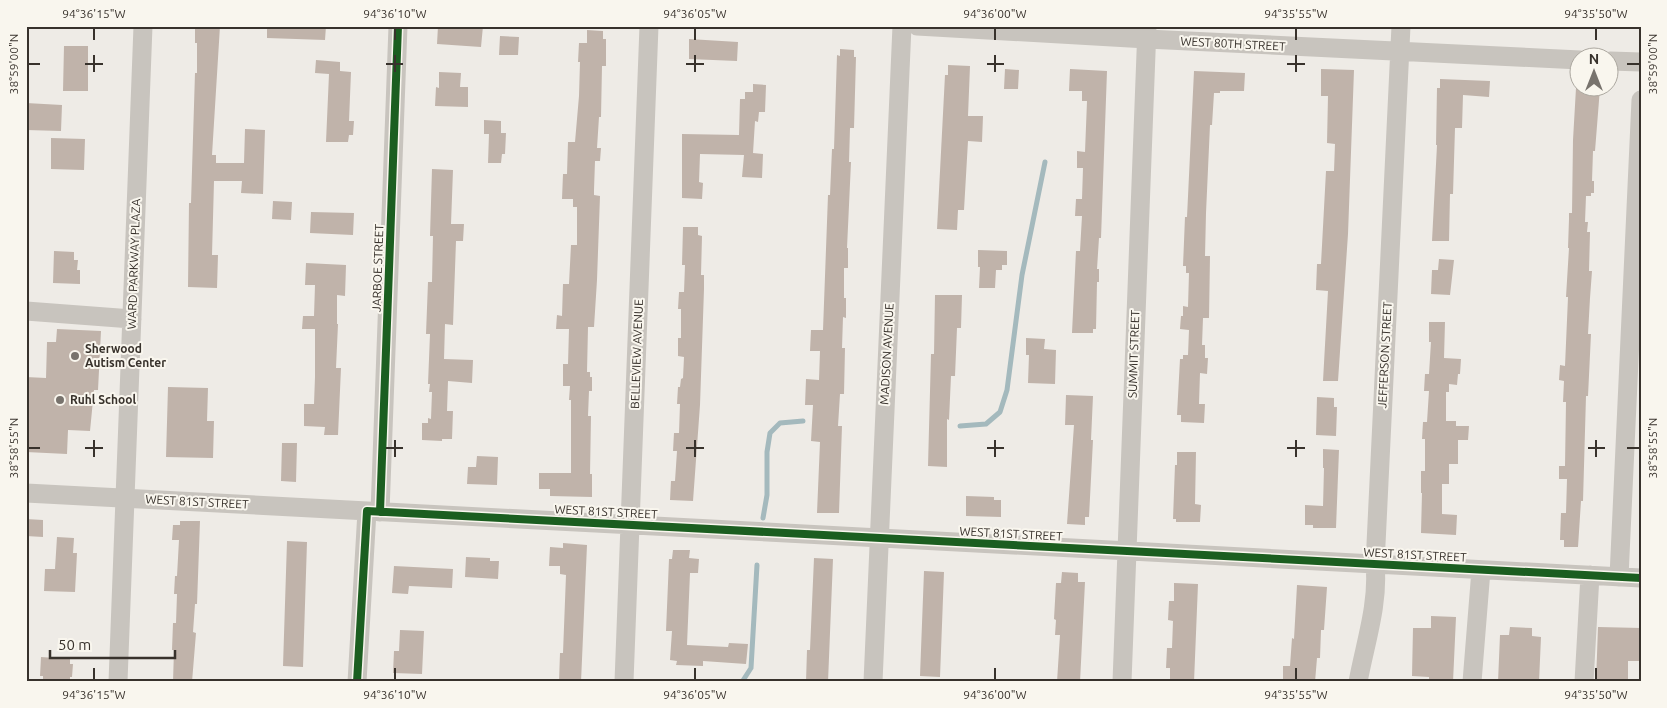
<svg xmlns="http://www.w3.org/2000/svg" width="1667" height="708" font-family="Ubuntu,sans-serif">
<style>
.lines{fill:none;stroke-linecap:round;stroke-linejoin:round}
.stream{stroke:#a4b9bd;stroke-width:5}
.building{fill:#c0b3aa}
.minor{stroke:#c8c4be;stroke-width:19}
.cycleway-casing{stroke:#f9f6ee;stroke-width:11}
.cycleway{stroke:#1b5e20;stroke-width:8}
.ticks{fill:none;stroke:#38322c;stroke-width:2}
.poi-dot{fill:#78736d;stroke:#f9f6ee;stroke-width:2}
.labels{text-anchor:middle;stroke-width:4;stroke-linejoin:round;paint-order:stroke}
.street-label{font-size:12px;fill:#38322c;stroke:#f9f6ee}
.poi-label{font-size:12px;font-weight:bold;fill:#38322c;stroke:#f9f6ee;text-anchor:start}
.neatline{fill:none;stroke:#38322c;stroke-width:2}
.ticks-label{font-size:12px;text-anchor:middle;fill:#38322c}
</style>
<rect width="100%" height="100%" fill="#eeebe6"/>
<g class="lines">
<!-- stream -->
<path class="stream" d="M960,426l26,-2 14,-12 7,-22 15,-115 23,-113
M763,518l4,-23v-43l3,-19 10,-10 23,-2
M742,682l9,-14 6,-103"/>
</g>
<!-- building -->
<path class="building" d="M199,26h21l-8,129h4v8h28l1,-34 20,1 -2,64 -22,-1 1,-12h-28l-2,74h6l-1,33 -29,-1 1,-84h2l4,-130h2v-30h-2v-16z
M267,26h59l-1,14 -58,-2z
M438,26h45l-2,21 -44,-3z
M587,30l16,1v8h3v27h-4l-1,51h-2l-2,31h4l-1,13h-5l-1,29v5l6,1 -3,84 -3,47h-6l-1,45h3v5h2v14h-3l-1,25h3l-1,58h2v23l-42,-1v-7h-11v-16h32v-73h-2l1,-14h-7v-22h5l1,-35h-13l1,-14 5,1 1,-32h6l2,-39h6v-38h-4v-8h-11l1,-25h4l1,-32h7l4,-46 1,-34h-2l1,-19h8z
M500,36l19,1 -1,18h-19z
M689,39l49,3 -1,19 -48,-2z
M64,46h24v45h-25z
M840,49l14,1v7h2l-2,71h-4l-1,34h2l-4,86h1v20h-4v30h2v20l-3,-1 -1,31h3l-1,46h-4l-2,32h4l-3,87h-22l3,-71 -9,-1 2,-36h-8l1,-26 13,1 1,-29h-10l1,-21h12l5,-135h2l2,-46h2l3,-94 3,1z
M316,60l24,2v9l11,1 -2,49h5l-1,14h-4l-1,7h-22l3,-68 -14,-1z
M948,65l22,1 -2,50h15l-1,26 -14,-1 -4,69h-6l-1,20 -20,-1 8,-154h3z
M1005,69l14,1 -1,19h-14z
M1070,69l37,2 -6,167h-2l-2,31h2v13h-2l-1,47h-3v4h-21l4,-82h4l2,-35h-7l1,-17h6l1,-31h-6v-17l8,1 2,-51h-5v-10h-13z
M1321,69l33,1 -6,164 -10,147h-15l5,-90 -12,-1 1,-26h4l5,-93h8l1,-27 -8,-1 1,-47h-7z
M1194,71l51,2 -1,18h-24v2h-6l-2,32h-2l-4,88 -1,43h5l-1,62h-6l-1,27h3v13h3l-1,16 -7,-1 -1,31h6l-1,19 -23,-1v-7h-4l3,-56h3v-4h5l1,-25 -9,-1 1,-13h2v-10l5,1 1,-34h-3v-7h-3l2,-49h2z
M439,72l22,1 -1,14h8v20l-33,-1 1,-19 3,1z
M1440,79l50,2 -1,16 -26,-2 -1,33h-7l-2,66h-3l-1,47h-17l5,-96h-1l1,-57h3z
M753,84l13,1 -1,27h-6l-1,10 -3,-1 -2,32 10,1 -1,24 -20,-1 2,-22 -44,-1 -1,28 4,1 -1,16 -20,-1v-64l57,1 1,-36h5v-7h8z
M1576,88h24l-5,63h-2l-1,30h2v12h-3v3h-5l-1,26h3l-1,10h3l-1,39h3l-2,27 -2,36h3l-3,62h-2l-3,105h-2l-3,46h-14v-7h-4l1,-27h5l1,-34h-8v-13h6l1,-64h-3l1,-21 -5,-1 1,-15 5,1 3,-69h-2l3,-49h-1l1,-29v-6h3l1,-73z
M26,103l36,2 -1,26 -35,-1z
M484,120l17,1v12h5l-1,21h-3l-1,9h-13l1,-29h-5z
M51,138l34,1 -1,31 -33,-1z
M432,169l21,1 -2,54h13l-1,17h-7l-3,84 -8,-1 -1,35 29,1 -1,23 -24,-2 -1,30h6l-1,28h-10v2l-20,-1v-17h6v-5l3,1 1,-27h-3l1,-8h-2l2,-50h-4l2,-52h4l1,-46h-3z
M273,201l19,1 -1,18 -19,-1z
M311,212l43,1 -1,22 -43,-2z
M683,227h15v8l4,1 -1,39h3v14l-4,116 -7,96 -23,-1 1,-19h4l2,-30h-4l1,-18h5l1,-29h-3l1,-17h2l1,-8 2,-1 1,-21 -6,-1v-18h3v-29h-3l1,-17h5l1,-27h-3z
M978,250l29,1v14h-5v5h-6l-1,18h-16l1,-21h-2z
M54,251l20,1v8h4l-1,10h3v14l-27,-1z
M1439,259l15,1 -4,35 -19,-1 1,-24h6z
M306,263l40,2 -1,31 -8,-1v29h1l-2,44h5l-3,67h-14l1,-8 -21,-1v-22h10l1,-27v-48h-13l1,-13h11l1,-31h-10z
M935,295h27l-1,33h-4l-2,48h-4l-2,44 -2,-1v48l-19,-1 3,-112h3z
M1429,322h16l-1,36 17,1 -1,15h-2l-1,11 -8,-1v8h-3v29h10v5h13l-1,14h-10v24h-9v20h-7v30l15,1 -1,20 -35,-2 1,-40h-1v-22h4v-32h-3l1,-17h4l2,-31h-5l1,-17h4l2,-32h-2z
M57,329l44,2 -3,59h-4l-4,41 -22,-1 -1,24 -41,-2v-75l20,1 1,-36h9z
M1026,338l19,1 -1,10 12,1 -1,34 -27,-1 1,-28h-3z
M168,387l40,1 -1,33h7l-1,37 -47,-1z
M1066,395l27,1 -2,44h2l-4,77h-4v8l-18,-1 7,-99h-9z
M1317,397l17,1v9h3l-1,29 -20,-1z
M282,443h15l-1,39 -15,-1z
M1323,449l16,1 -3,78h-23v-3h-8v-20l18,1 1,-38h-1z
M1177,452h19l-1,52 6,1 -1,17h-24v-3h-3l2,-54h2z
M477,456l21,1 -1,28 -30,-1 1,-17h8z
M966,496l28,1v3h7v17l-35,-1z
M26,519l17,1v17l-17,-1z
M180,521h20l-3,83h-2l-2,28 3,1 -4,49h-19l1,-32h-2l1,-27h3l1,-29h-3l1,-18h2l2,-36h-7l1,-15h7z
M57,537l17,1 -1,15h4l-2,39 -31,-1 1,-22h10z
M287,541l20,1 -4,125 -20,-1z
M563,543l24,2 -6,137h-22l1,-29h3l3,-78 -6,-1v-8h-11l1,-19 13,1z
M673,550h17l-1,8 10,1 -1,14h-8l-3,72 41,2 1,-4 19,1 -2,20 -43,-3v5l-27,-1 1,-4 -7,-1 2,-29h-6l3,-72h3z
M466,557l24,1v3h9l-1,18 -33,-2z
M814,558l19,1 -5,123h-22l1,-32h3z
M394,566l59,3 -1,19 -43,-2 -1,8 -16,-1z
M924,571l20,1 -4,105 -20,-1z
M1062,572l16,1v9h7l-5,100h-23l3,-47h-5l1,-15 -2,-1 2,-36h5z
M1174,583l24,1 -4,98h-24v-14h-4l1,-20h5l1,-27 -5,-1 1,-19h5z
M1297,585l30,2 -3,43h-3l-1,28h-3l-2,24 -32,-1v-15h7l2,-28 2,1z
M1431,616l25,1 -3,65h-24v-5l-17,-1 1,-48h18z
M1510,627l22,1v8l9,1 -2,45h-41l2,-47h9z
M1598,627l43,1v33h-13v21h-32z
M400,630l24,1 -2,43 -29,-1 1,-22h5z
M41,657l29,2v5h3l-1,13h-2v5h-27v-6h-3z"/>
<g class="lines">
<!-- minor -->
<path class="minor" d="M917,26l230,13 433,21
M1610,61l31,1
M26,311l106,8
M26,493l1615,85
M380,512l18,-486
M1619,577l22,-477
M118,682l25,-656
M357,682l10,-171
M624,682l25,-656
M873,682l29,-656
M1122,682l25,-655
M1358,682c7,-38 21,-79 17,-117l26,-539
M1472,682l9,-112
M1584,682l6,-107"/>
<defs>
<path id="cycleway" d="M380,512l18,-486
M357,682l10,-171 1274,67"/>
</defs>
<!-- cycleway casing -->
<use href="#cycleway" class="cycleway-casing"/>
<!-- cycleway -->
<use href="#cycleway" class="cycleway"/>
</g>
<!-- ticks -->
<path class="ticks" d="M94,28v12M395,28v12M695,28v12M995,28v12M1296,28v12M1596,28v12M94,55v17M395,55v17M695,55v17M995,55v17M1296,55v17M28,64h12M85,64h18M386,64h17M686,64h18M987,64h17M1287,64h18M1627,64h13M94,440v17M395,440v17M695,440v17M995,440v17M1296,440v17M1596,440v17M28,448h12M85,448h18M386,448h17M686,448h18M987,448h17M1287,448h18M1588,448h17M1627,448h13M94,668v12M395,668v12M695,668v12M995,668v12M1296,668v12M1596,668v12"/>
<!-- markers -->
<g class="poi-dot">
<circle cx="75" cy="356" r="5"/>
<circle cx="60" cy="400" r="5"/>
</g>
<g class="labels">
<!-- street labels -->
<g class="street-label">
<text transform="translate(1233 44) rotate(3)" y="4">WEST 80TH STREET</text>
<text transform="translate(134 264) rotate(-88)" y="4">WARD PARKWAY PLAZA</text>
<text transform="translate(378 268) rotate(-88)" y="4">JARBOE STREET</text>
<text transform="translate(637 354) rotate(-88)" y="4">BELLEVIEW AVENUE</text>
<text transform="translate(887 354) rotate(-87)" y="4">MADISON AVENUE</text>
<text transform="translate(1134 354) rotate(-88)" y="4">SUMMIT STREET</text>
<text transform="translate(1385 355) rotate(-87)" y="4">JEFFERSON STREET</text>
<text transform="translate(197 502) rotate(3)" y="4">WEST 81ST STREET</text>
<text transform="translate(606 512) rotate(3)" y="4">WEST 81ST STREET</text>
<text transform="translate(1011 534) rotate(3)" y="4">WEST 81ST STREET</text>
<text transform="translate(1415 555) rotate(3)" y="4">WEST 81ST STREET</text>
</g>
<!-- poi labels -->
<g class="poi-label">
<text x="85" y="353">Sherwood<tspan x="85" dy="14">Autism Center</tspan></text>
<text x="70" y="404">Ruhl School</text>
</g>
</g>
<!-- border -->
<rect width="1667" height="708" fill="none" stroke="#f9f6ee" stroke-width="55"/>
<!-- north arrow -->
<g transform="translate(1594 72)"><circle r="24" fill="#f9f6ee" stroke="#aca8a0"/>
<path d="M0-4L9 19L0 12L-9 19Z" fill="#78736d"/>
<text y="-8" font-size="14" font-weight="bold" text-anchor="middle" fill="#38322c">N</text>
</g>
<!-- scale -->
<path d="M50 650v8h125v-8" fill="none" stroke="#38322c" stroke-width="2.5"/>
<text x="58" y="650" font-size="15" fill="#38322c" stroke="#f9f6ee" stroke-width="4" paint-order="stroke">50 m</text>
<rect x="28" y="28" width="1612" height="652" class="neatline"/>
<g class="ticks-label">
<text x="94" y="18">94°36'15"W</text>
<text x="395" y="18">94°36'10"W</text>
<text x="695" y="18">94°36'05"W</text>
<text x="995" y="18">94°36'00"W</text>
<text x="1296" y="18">94°35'55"W</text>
<text x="1596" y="18">94°35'50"W</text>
<text transform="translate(14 64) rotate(-90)" y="4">38°59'00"N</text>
<text transform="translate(1653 64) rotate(-90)" y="4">38°59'00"N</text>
<text transform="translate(14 448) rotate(-90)" y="4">38°58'55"N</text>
<text transform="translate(1653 448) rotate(-90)" y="4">38°58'55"N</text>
<text x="94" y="699">94°36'15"W</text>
<text x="395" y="699">94°36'10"W</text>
<text x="695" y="699">94°36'05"W</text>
<text x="995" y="699">94°36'00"W</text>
<text x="1296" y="699">94°35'55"W</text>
<text x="1596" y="699">94°35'50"W</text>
</g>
</svg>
